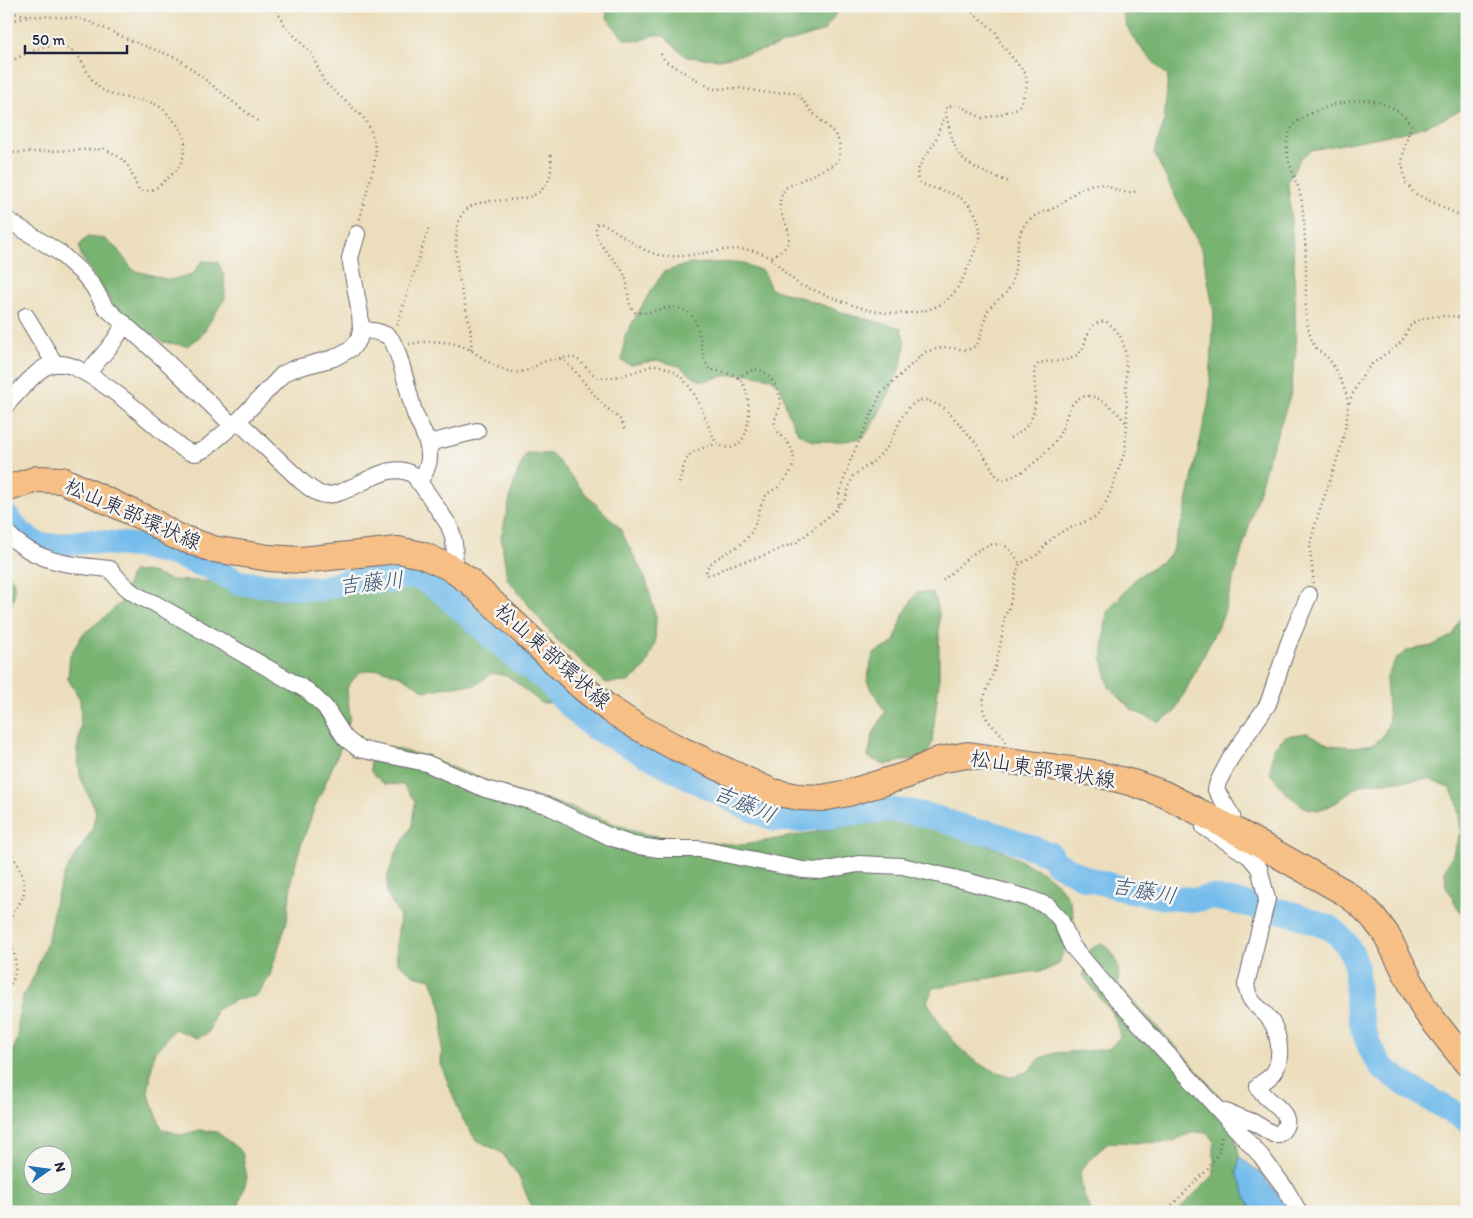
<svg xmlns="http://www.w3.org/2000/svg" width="1473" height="1218" font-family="Itim,'Klee One',sans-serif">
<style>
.forest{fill:#78b372;stroke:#4d6a56;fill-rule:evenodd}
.water{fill:#73bceb;stroke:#4a6f93}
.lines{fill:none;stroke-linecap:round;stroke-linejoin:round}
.river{stroke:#73bceb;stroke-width:25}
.street-casing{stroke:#696468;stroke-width:18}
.primary-casing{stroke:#696468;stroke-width:28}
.path{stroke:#696468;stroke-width:2.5;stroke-dasharray:1 4;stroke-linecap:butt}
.street{stroke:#fff;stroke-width:16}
.primary{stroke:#f5bf86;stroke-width:26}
.labels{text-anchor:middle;stroke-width:5;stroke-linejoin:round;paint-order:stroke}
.street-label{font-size:21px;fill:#22223b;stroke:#f6f6f2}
.water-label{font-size:22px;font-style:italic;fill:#3e5879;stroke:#f6f6f2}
</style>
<rect width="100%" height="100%" fill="#f6f6f2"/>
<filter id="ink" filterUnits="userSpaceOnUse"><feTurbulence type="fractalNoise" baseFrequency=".02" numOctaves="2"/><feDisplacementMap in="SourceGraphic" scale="10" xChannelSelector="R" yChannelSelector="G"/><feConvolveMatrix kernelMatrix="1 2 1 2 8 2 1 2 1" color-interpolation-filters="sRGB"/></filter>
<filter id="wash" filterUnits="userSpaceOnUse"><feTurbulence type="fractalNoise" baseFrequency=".0096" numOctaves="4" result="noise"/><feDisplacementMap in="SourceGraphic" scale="20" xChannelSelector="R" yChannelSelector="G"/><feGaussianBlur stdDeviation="1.12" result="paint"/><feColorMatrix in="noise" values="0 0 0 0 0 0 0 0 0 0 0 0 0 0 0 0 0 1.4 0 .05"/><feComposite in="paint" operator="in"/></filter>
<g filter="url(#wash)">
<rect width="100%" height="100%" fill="#ecdebc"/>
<!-- forest -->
<path class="forest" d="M606,6h235l-17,25 -22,7 -38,12 -44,9 -34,-2 -22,-21 -10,-1 -14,6 -16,-2 -17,-21z
M1122,6h345v99l-3,3 -23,12 -31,11 -98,19 -11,7 -13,24 6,80 2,89 -6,47 -24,69 -43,150 -21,43 -28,54 -15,9 -27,-12 -23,-23 -7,-29 5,-46 30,-35 33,-21 14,-40 25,-116 5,-87 -11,-60 -49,-100 10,-30 4,-47c-18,-17 -46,-43 -46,-70z
M87,237l18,2 12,10 16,21 37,10 23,-6 9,-13 16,1 6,14 1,22 -24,38 -14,10 -24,-4 -50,-36 -32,-50 -2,-10z
M738,262l25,9 8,18 35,10 44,16 51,13c1,6 5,14 4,19 -2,22 -28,73 -41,90l-18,4h-33l-15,-8 -10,-20 -7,-25 -10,-10 -22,-4 -20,1 -26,6 -7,-2 -17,-13 -22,-6 -26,5 -9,-4 3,-25 25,-44 14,-20 24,-8z
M526,453l26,1 33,39 34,34 27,53 10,37 -1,27 -10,24 -17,14 -22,1 -52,-46 -47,-59 -6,-41 13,-55z
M392,563l20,5 31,20 35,33 76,51 7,12 3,11 -2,6 -13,2h-8l-33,-27 -16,-3 -16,12 -23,1 -28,5 -22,-14 -22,-8 -22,3 -12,16 3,30 -11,34 -25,57 -14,39 -8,28 -5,45 -18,57 -12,18 -22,4 -19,10 -8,23 -11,5 -22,-9 -21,24 -6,40 14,36 19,6 19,-5 17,2 25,20 5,25 -8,28 10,7h-243v-142l12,-33v-18l5,-23 12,-22 13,-36 7,-38 10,-27 27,-43 4,-18 -16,-36 -3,-26 4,-24 -1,-27 -12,-20 2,-24 13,-21 22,-17 16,-15 11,-30 14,-1 25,9 51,2 27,11 25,6 35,1 20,-6 6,-20 26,-10zM32,1156h30v30h-30z
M6,571l8,11v15l-8,22z
M917,592l16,1 6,20v68l-7,62 -6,13 -42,9 -16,-8 5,-23 12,-22 -18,-31 6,-27 21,-11 9,-28z
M1467,603v321l-21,-37 -1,-17 7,-14 9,-25 -4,-30 -8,-14 -20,-8 -62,4 -14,6 -17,14 -17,7 -13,-2 -19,-14 -17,-21 3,-25 12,-12 22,-3 23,12 24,2 20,-3 9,-8 6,-15 -3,-42 10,-20 12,-9 24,-4 21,-11z
M389,747l30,8 101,38 56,16 63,24 41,7 63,5 117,-21 49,-3 61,18 33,12 40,21 17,14 10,15 3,13 1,18 -11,20 -4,12 -13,6 -77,11 -35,7 -7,13c12,23 31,50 54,64 10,5 22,9 33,12l16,-7 10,-12 16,-5 53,-4 11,-12 -5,-19 -32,-43c4,-19 0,-24 19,-32 16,14 18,21 16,42 42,46 87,89 122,139l-4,16 3,16 -2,18 14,34v4h-75l38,-37v-33l-7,-10 -16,1 -21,9 -29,1 -32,-1 -21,19 -8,12 3,21 9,18h-558l-16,-37 -16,-22 -27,-14 -14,-23 -20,-51 2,-43 -2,-17 -10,-26 -17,-4 -17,-13 -1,-17 4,-28 -13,-23 1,-20 9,-23 15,-25 3,-25 -12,-16 -19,-1 -13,-12 -1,-11z"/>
<!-- water -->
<path class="water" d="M1239,1156l22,18 30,38h-40v-4l-14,-34z"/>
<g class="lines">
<!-- river -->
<path class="river" d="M6,516l14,17 18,12 17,1 34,-5 50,5 35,8 40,15 25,14 80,6 33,-9 34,1 17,-4h16l22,14 74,66 31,23 23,25 24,22 149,78 33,14 23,1 72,-9 19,-1 21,2 24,5 44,15h11l61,22 5,8 30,16 43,12 35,7 32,3 16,-3 83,17 38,15 13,13 8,14 3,9 2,40 5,24 8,21 11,18 29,20 56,32"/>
</g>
</g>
<g filter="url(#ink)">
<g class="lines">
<defs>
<path id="street" d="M6,219l54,34 23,21 10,12 12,21 63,56 64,62
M26,316l29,48
M361,329c9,2 22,2 29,9 10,11 19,60 25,76 5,13 14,26 14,40 1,9 -4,21 -11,28
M87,374c12,-16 30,-32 37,-51
M6,405c9,-9 31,-36 42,-39 9,-4 21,-2 30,3 36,18 72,53 104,79l7,4 7,1 9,-4 33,-28 45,-47 10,-5 41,-11 18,-10 7,-9 2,-10 -1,-15 -10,-56 7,-24
M238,421l63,60c6,5 12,10 19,13 26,8 64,-37 92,-20 6,4 30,41 36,50 8,15 7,30 6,47
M429,448l4,-6 44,-11
M6,532c29,31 64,33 104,37 14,18 22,26 44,34l154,88 17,16 20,31 14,11 67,14 59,26 61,16 64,32 23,8 26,4h41l103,21 18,1 37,-7 44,2 64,15 62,17 20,8 12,13 12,27 46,54 143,156 24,32 14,24
M1204,827l45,29 10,12 8,31 -21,86c4,20 9,17 21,31 12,13 16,39 8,55 -4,7 -12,10 -17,15 6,17 44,28 21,48h-6l-20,-12 -33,-12
M1234,830l-2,-14 -16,-26 2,-8 12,-23 38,-55 21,-62 20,-47"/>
<path id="primary" d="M6,489l31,-10 25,1 89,41 22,14 40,14 56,9 32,2 97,-10 24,5 27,12 20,14 113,106 26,21 28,18 39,21 97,45 27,5 23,1 26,-5 59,-18 32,-15 29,-5 125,18 40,10 31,11 70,36 110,62 17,13 13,13 12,16 39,76 42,53"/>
</defs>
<!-- street casing -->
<use href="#street" class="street-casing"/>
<!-- primary casing -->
<use href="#primary" class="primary-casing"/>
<!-- path -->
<path class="path" d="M275,6l10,20 27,28 12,28 38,34 8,12 4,13 2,11 -2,13 -15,57
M965,6l30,25 6,13 25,30 1,12 -6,17 -3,5 -23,8 -13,2 -20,-11 -7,-2 -7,1 -3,4c2,9 8,36 13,43 11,15 35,23 52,29
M6,12l29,4
M6,21l33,-5 36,2 15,4 42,19 47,18 81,64
M661,54l4,7 47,28 27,-1 29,5 22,-1 8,2 13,17 23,22 5,8 1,10 -1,8 -4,5 -50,24c-2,5 -5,10 -5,15 -2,14 16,29 6,43 -3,5 -11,8 -16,12
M6,63c26,-11 59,-33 77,1 5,10 11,21 20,26 15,9 36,8 52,14 8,4 14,11 20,18 6,7 10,13 10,23 -1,12 -4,23 -14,30 -10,9 -18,19 -32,15 -12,-23 -7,-29 -35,-41l-98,4
M397,325l32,-98
M409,344c20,-4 46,-4 63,7 12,8 26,19 41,21 13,3 24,-9 36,-12 5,-1 13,-2 19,-3 14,-1 18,16 31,20 15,4 41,-8 56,-12 38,5 47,49 61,78 35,24 41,-48 23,-64 -8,-7 -21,-7 -30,-11 -14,-18 -2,-58 -34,-60 -13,-1 -26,6 -39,5 -11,-10 -6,-24 -11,-37 -8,-19 -31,-28 -29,-51l3,-2 5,1c20,11 37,29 61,32 30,3 63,-13 93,-4 17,5 27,23 42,33 20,7 41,17 62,23 24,8 69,9 88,-11 13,-12 22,-41 30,-58 2,-18 -8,-37 -25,-44 -13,-6 -25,-6 -37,-14l-1,-6 2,-9 16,-24 7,-21 5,-3
M471,350c2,-16 -3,-30 -6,-45 -5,-21 -10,-42 -9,-64 0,-7 1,-16 4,-23 16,-34 77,0 90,-42 2,-7 1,-16 1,-23
M561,358l13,12 28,34 19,16 4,11
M738,378c15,-10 23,-14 35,4 7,11 10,19 4,32 -1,3 -3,7 -2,11 2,10 15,16 18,28 3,14 -5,25 -15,34 -5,4 -11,5 -14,12 -7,13 -7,30 -19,41 -11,12 -32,16 -39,30l1,5 9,-2 9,-6 35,-10 37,-15 39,-32 3,-6 5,-2 9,-26 22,-16 13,-14 15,-31 7,-9 7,-5 10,-1 19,9 30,34 20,32 6,5c21,-5 46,-26 57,-45 5,-9 7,-20 12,-29 17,-25 44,3 56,18l-2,27 -14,40 -10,21 -7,6 -29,12 -10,6 -10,9 -6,9 -19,10 -3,7 -8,38 -4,6c-2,19 -6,40 -12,58 -4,14 -14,27 -8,42 4,11 17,16 21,27
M1349,403c5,-13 11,-26 21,-37 9,-9 22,-14 31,-24 6,-7 6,-17 16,-21 14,-6 37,-7 50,-1
M1010,438c32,-15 25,-40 24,-69l5,-6c12,-3 24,0 35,-6 18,-11 6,-32 31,-36 20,13 21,29 21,51 0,17 1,34 1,51
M679,483c4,-12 5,-29 19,-33 6,-3 13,-3 18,-7
M839,504l-1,-6 12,-37 31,-68 44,-41 19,-5 24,3 9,-5c5,-11 6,-25 12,-36 6,-9 16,-12 21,-22 10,-19 2,-55 20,-68 8,-6 19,-8 28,-13 11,-7 18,-17 32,-21 17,-5 27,12 47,6
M943,580c15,-11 40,-44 62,-34 7,4 11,12 15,18
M1313,583c1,-13 -5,-31 -2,-42 10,-45 34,-88 37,-134 1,-13 -12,-39 -20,-49 -4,-4 -11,-7 -14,-13 -11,-23 -8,-42 -8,-66 0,-26 -1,-51 -4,-76 -3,-25 -25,-50 -10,-75 9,-16 50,-27 68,-28 19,-1 41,9 51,25l-7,24 -2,15 4,19 8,10 53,26
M6,848c12,13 24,36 15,53 -5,8 -11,15 -12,24 -1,7 1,13 3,19 5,21 6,30 -6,48
M1165,1212l42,-42 11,-16 4,-20"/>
<!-- street -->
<use href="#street" class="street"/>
<!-- primary -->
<use href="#primary" class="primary"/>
</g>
</g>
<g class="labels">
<!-- street labels -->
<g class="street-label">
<text transform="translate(133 514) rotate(24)" y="7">松山東部環状線</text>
<text transform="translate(553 656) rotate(42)" y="7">松山東部環状線</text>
<text transform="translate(1043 769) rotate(9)" y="7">松山東部環状線</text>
</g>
<!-- water labels -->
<g class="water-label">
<text transform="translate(371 582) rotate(-6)" y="8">吉藤川</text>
<text transform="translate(745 803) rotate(23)" y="8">吉藤川</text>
<text transform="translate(1144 890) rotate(10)" y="8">吉藤川</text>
</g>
</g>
<!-- margin -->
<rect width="1473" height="1218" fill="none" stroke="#f6f6f2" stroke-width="25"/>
<!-- north arrow -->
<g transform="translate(48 1170) rotate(76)"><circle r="24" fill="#f6f6f2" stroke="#a1a1a9"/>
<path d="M0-4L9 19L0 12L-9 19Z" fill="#1f6fb2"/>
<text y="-8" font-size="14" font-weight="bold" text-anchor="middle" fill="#22223b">N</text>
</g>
<!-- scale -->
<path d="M25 45v8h102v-8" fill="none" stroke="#22223b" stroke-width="2.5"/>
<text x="32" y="45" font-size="15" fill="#22223b" stroke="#f6f6f2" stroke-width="4" paint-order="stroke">50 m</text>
</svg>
